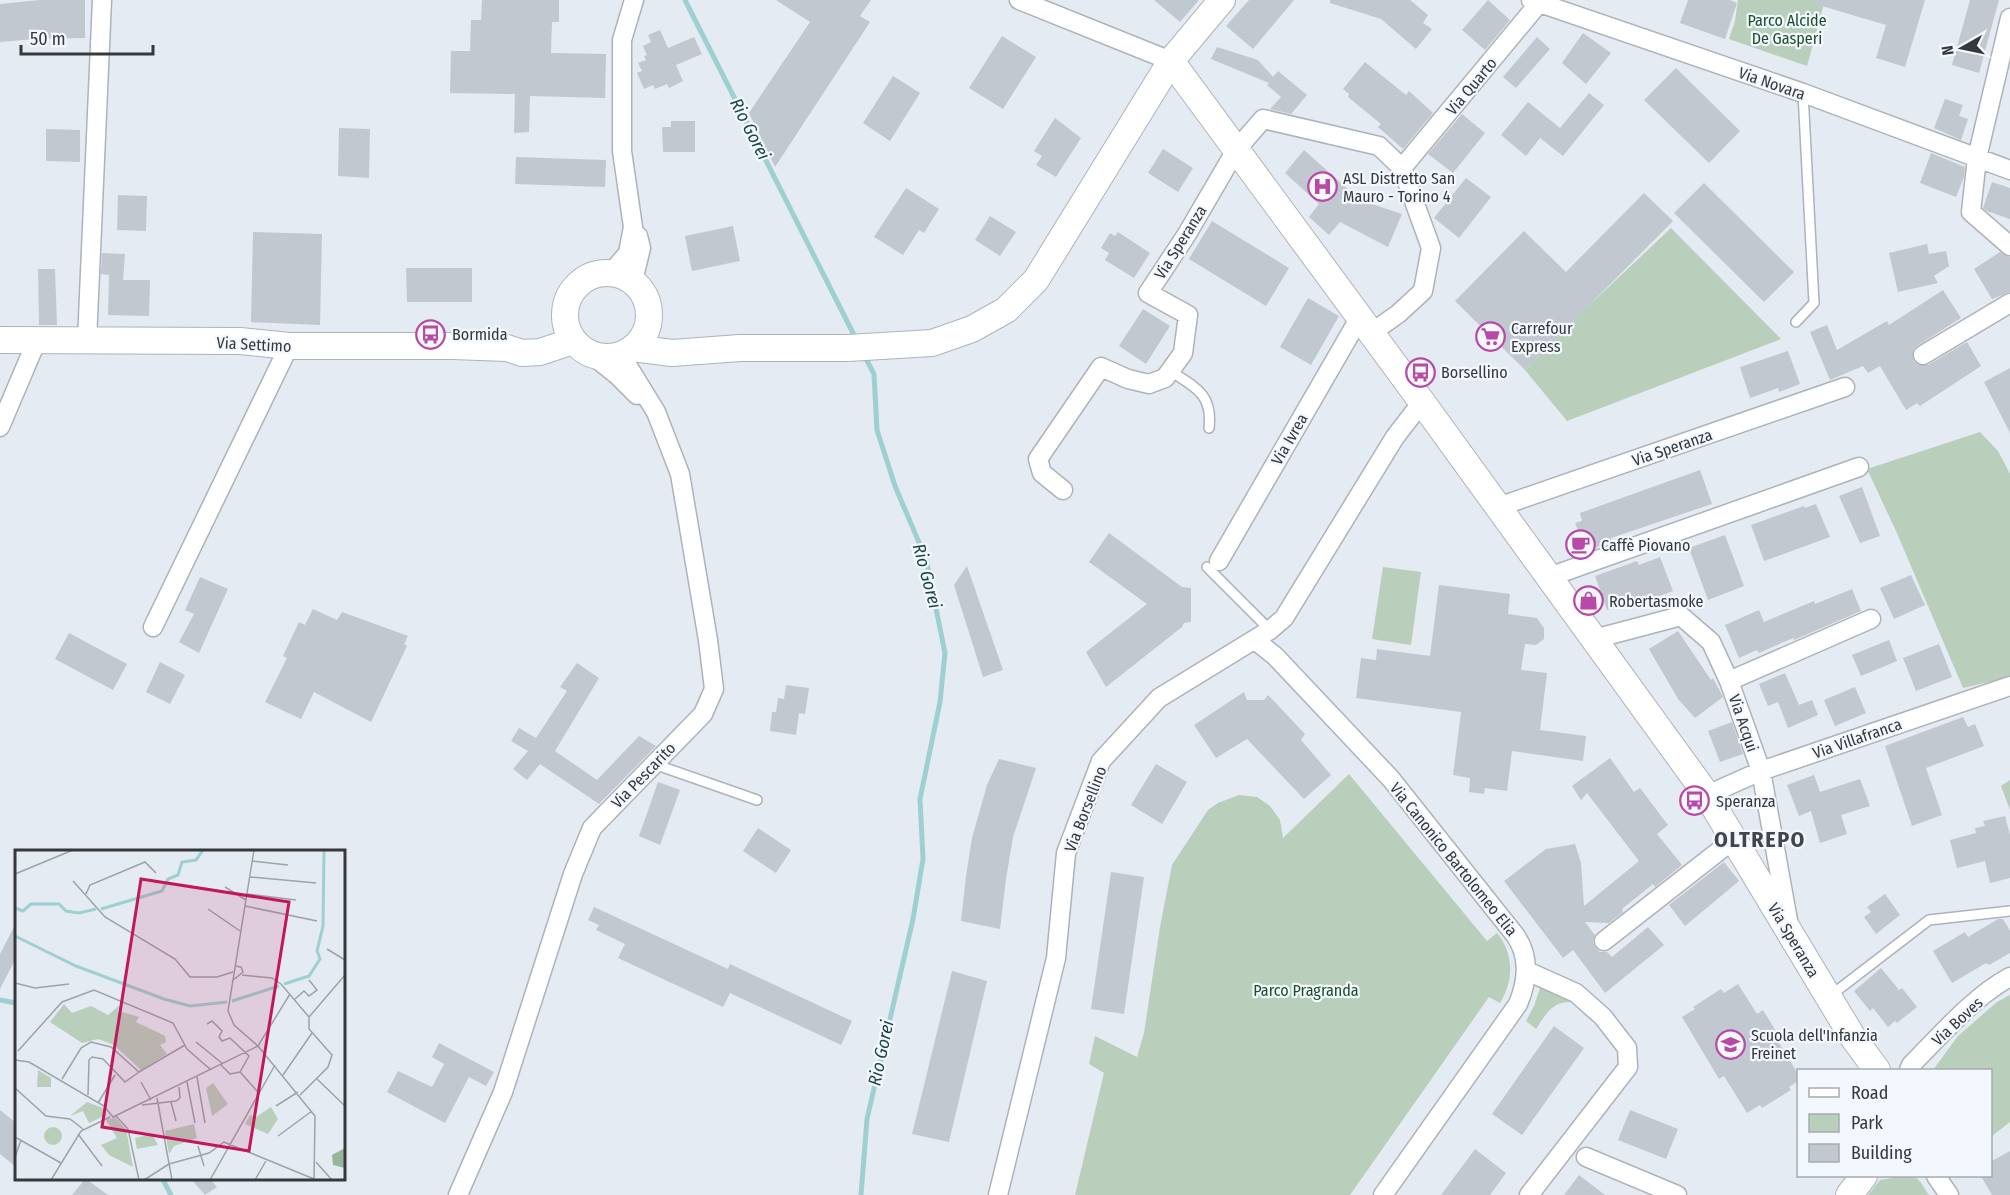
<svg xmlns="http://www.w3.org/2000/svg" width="2010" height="1195" font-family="'Fira Sans Condensed',sans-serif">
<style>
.green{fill:#b9cfbc}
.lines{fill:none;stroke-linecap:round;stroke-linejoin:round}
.stream{stroke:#9fd0d1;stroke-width:5}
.building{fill:#c2c8cf}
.lane-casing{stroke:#adb3ba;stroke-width:12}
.street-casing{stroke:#adb3ba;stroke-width:21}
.secondary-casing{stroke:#adb3ba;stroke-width:28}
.lane{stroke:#fff;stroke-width:9}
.street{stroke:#fff;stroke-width:18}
.secondary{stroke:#fff;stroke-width:26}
.labels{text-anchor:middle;stroke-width:4.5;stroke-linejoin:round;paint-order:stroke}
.park-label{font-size:16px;fill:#1e4e29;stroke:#f3f8fe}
.street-label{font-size:16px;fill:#36383b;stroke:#f3f8fe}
.poi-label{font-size:16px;fill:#36383b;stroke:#f3f8fe;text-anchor:start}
.water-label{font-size:18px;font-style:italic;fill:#194647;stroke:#f3f8fe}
.district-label{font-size:22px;font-weight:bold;letter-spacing:1.5px;fill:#41464c;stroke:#f3f8fe}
.inset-river{fill:none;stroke:#9fd0d1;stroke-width:3}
.inset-road{fill:none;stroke:#9ea3a9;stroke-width:1.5}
.view{fill:#c2185b;fill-opacity:0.15;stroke:#c2185b;stroke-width:3}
.inset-edge{fill:none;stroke:#36383b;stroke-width:3}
</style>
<rect width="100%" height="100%" fill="#e4ebf2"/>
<!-- green -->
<path class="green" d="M1738,0h87l-18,66 -78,-27 6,-18z
M1671,228l110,111 -214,82 -42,-51 55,-56z
M1980,432l18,19 12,23v203l-47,11 -67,-157 -29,-62z
M1383,567l38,5 -10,73 -39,-6z
M1349,774l138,167 10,-8c17,20 17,48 3,70l-11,-6 -139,198h-275l29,-122 -15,-9 6,-28 42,21 7,-24 16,-106 12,-62 36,-55 10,-7 21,-8 18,2 13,9 10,14 3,18z
M2010,780v30l-9,-24z
M1540,988l9,1 26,13c-23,-1 -27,9 -39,27l-10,-8 8,-15z
M2010,995v127l-19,15 -1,-67h-57l25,-34 39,-34z
M1903,1176c17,-1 17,6 26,19h-61l12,-15z"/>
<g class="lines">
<!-- stream -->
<path class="stream" d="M685,0l172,341
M0,1000l16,3
M162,1178l9,17
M861,1195l6,-76 46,-200 10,-60 -3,-60 20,-97 5,-49 -19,-94 -31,-73 -18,-56 -3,-56 -10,-19"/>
</g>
<!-- building -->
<path class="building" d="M40,0h45v38l-49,1 -36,3v-38z
M482,0h77v22h-7l-1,31 55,1 -1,44 -75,-2 -1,36 -15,1 1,-39 -65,-1 1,-42h19l1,-31h10z
M776,0h95l-11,16 10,6 -95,145 -26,-54 61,-91z
M1154,0h45l-19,22z
M1249,0h45l-41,49 -27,-23z
M1330,0h80l18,15 -5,8 9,6 -16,20 -35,-30 -51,-16z
M1488,0l22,20 -25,30 -23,-20z
M1688,0h42l7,3 -12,36 -45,-16z
M1815,0h110l-20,67 -29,-9 10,-33 -71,-21z
M1970,0h29l-20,73 -27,-8z
M660,30l8,18 26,-11 8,17 -26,11 7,16 -14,7 -2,-4 -12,5 -2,-4 -9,4 -7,-16 5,-2 -4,-8 8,-3 -2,-4 3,-1 -4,-9 8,-4 -3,-7z
M1583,33l28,20 -25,31 -24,-21z
M1002,36l34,21 -33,52 -34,-21z
M1537,37l13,12 -34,39 -13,-11z
M1217,47l41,13 15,17 5,-6 29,24 -16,19 -21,-5 11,-12 -14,-12 2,-2 -58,-24z
M1365,62l41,33 3,-4 24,22 -30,36 -25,-22 3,-3 -33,-27 1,-3 -6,-5z
M1676,68l64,63 -31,32 -65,-63z
M893,76l27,17 -30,48 -27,-18z
M1589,93l15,12 -41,51 -23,-18 -14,18 -25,-21 27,-33 32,26z
M1945,99l18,6 -4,11 9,3 -7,21 -27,-12z
M1462,114l23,19 -32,40 -25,-19z
M1055,118l26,20 -25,39 -20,-12 6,-9 -8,-5z
M671,121h24v31h-32l-1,-25h9z
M339,128l31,1 -1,49 -31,-2z
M46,129l34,1v32l-34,-1z
M1163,149l30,19 -15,24 -30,-19z
M1304,150l56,50 42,14 -14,33 -48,-25 -11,13 -20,-18 10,-13 -34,-31z
M1931,153l34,14 -1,10 -8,20 -36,-14z
M516,157l90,3 -1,27 -90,-3z
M1466,178l25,19 -32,41 -25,-20z
M1992,182l18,6v31l-23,-8 -4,-3z
M1704,183l90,89 -30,30 -90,-89z
M906,188l33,21 -15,24 -5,-3 -16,25 -29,-18z
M1644,193l29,28 -148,149 -70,-69 69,-70 42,41z
M118,195l29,1 -1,35 -29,-1z
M990,216l26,16 -16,24 -25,-16z
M1212,221l77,47 -23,38 -77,-47z
M733,226l7,35 -48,10 -7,-35z
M253,232l69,2 -2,91 -69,-3z
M1118,232l32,21 -16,25 -29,-18 4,-7 -8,-5 9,-15 5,3z
M1927,244l2,10 17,-3 3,15 -15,10 4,7 -40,9 -9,-39z
M2000,252l10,5v35l-18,7 -18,-30z
M102,253l23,1 -2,26h27l-1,36 -41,-1 1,-40 -8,-1z
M406,268h66v34h-65z
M38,269h17l2,56h-18z
M1943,290l18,28 -44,28 -4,4v10l5,5h10l39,-23 14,24 -61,40 -3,-3 -11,7 -26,-44 -12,7 -5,-7 -33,14 -20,-48 17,-7 10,25 50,-29 2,4z
M1308,298l31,18 -28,49 -31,-18z
M1143,309l27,17 -24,38 -27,-18z
M1788,351l12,33 -21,8 -1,-4 -28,10 -10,-31z
M2010,368v65l-26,-51z
M1700,470l12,34 -101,34 1,4 -32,11 -7,-21 5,-2 -3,-7 7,-2 -2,-8z
M1862,487l18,49 -20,7 -21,-47z
M1816,504l14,33 -66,24 -13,-36 53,-19 1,2z
M1109,533l73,54 9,1v34l-7,1 -2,4 -76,60 -20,-35 61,-48 -58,-42z
M1725,535l19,51 -36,14 -19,-52z
M1660,557l13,34 -29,11 -2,-3 -35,11 -12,-34 42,-15 2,4z
M967,566l36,104 -20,7 -29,-92z
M1911,575l14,30 -31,14 -14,-31z
M200,577l28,12 -29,64 -20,-11 15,-28 -9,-4z
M1439,585l71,9 -2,20 29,4 7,10v11l-8,6 -11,-1 -4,26 26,3 -7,57 46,6 -3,25 -71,-10 -5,40 -22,-3 -1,6 -15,-2 1,-14 -17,-3 8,-63 -105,-14 5,-40 15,2 1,-11 53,7z
M1852,589l9,22 -67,29 -1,-2 -34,15 -2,-3 -18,8 -14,-33 34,-15 5,12 50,-21 1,3z
M313,609l24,11 5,-8 66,24 -4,8 3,2 -36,76 -57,-30 -13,27 -36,-17 22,-44 -4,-2 16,-34 6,3z
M1678,631l33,49 2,-2 10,19 -28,21 -17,-19 -29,-50z
M69,633l58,31 -14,26 -58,-31z
M1889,640l8,21 -36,15 -9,-21z
M1939,644l13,33 -36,14 -13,-33z
M160,662l25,13 -15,29 -24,-12z
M577,663l22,15 -44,73 42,29 42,-44 17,10 -57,58 -59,-40 -13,16 -14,-11 15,-18 -17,-10 8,-13 17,10 31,-47 -7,-4z
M1785,673l14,32 13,-5 6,15 -30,13 -10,-26 -10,4 -9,-22z
M786,685l23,3 -4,26 -6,-1 -3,22 -26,-4 2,-19h4l2,-14 6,1z
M1855,687l11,26 -31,13 -11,-26z
M1244,692l3,8h17l4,-5 37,39 -4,6 30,35 -27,24 -57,-60 -31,19 -22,-33z
M1963,717l5,10 7,-3 9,22 -58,22 16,47 -30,11 -27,-80z
M1732,722l11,32 -23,8 -12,-31z
M1610,758l24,34 6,-4 28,37 -11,9 25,31 -27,22 -2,-3 -31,25 1,3 -14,11 -24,-1 10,13 -2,7 2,5 5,5h7l5,5 36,-30 16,18 -59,48 -32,-43 -10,8 -59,-77 42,-32 29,-5 6,19 3,43 55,-45 -52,-68 -6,7 -9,-14z
M999,759l37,9 -23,69 -7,42 -6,50 -39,-8 5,-45 6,-38 15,-53z
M1156,764l31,18 -25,42 -31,-19z
M1814,775l6,17 40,-13 10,27 -29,9 6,19 -27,9 -9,-32 -12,5 -12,-31z
M658,782l22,8 -20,55 -21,-9z
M2005,816l5,19v43l-20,5 -5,-22 -28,7 -7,-28 26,-7 -1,-5 10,-2 -2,-5z
M758,828l33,22 -15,23 -33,-22z
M1724,862l15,19 -54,45 -16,-21z
M1111,872l33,5 -20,137 -33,-5z
M1885,894l15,21 -24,19 -12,-17 7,-5 -4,-5z
M594,907l134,62 2,-5 122,57 -11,24 -111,-52 -7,14 -105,-49 7,-14 -29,-14 3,-5 -11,-5z
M1998,919h5l7,12v22l-21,12 -3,-2 -34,20 -19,-32 32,-19 3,5z
M16,923v35l-16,31v-35z
M1881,968l18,22 3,-2 15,19 -20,16 -2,-2 -7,6 -15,-19 -3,3 -16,-20z
M952,971l35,10 -38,161 -37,-8z
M1738,984l19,30 6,-4 19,31 -3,2 19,31v7l-9,6 2,3 -29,18 -2,-3 -13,8 -23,-37 -5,3 -37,-62 13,-8 -2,-2 28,-18 3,4z
M1554,1026l30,22 -62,87 -30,-21z
M439,1043l55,29 -8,14 -17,-9 -24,46 -58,-31 11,-21 34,16 12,-23 -12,-7z
M0,1110l16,13v44l-16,-13z
M1630,1110l48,19 -12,30 -48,-19z
M1475,1149l31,24 -16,22h-49z
M2010,1151v44h-18l-11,-19h9v-14z
M1579,1175l26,20h-41z
M85,1179h1l22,16h-36z
M191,1179h19l7,8 -12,8z"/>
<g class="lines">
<defs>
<path id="lane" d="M1796,322l18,-19 -11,-210
M1170,371c25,16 43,23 39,57
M1207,567l63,63
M654,764l103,36
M1830,996l99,-76 81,-9"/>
<path id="street" d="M1019,0l152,61
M1531,0l272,93 207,77
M2010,18l-33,140 -6,54 39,34
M1402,168l137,-165
M612,272l16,-19 5,-26 -11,-76v-111l12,-40
M633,281l8,-33 -3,-12
M87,341l15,-341
M592,355l25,20 20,20
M1923,355l87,-52
M0,427l37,-87
M1063,490l-21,-17 -4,-14 63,-92 27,12 21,5 16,-6 18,-25 5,-38 -40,-22 39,-59 49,-84 27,-31 116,27 23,22 29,80 -8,43 -25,23 -27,19
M1498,507l347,-120
M1219,561l141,-244
M1549,577l310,-110
M153,627l136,-281
M1594,639l87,-23 30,26 18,39 32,90 27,149
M1255,640l20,16 116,123 124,156c15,21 13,45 3,69l-135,191
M1729,681l142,-62
M1707,795l54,-24 249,-85
M1604,941l129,-101
M1527,971l49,22 27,24 24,31 1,19 -99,128
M1909,1070l2,-5c29,-29 62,-68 99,-88
M1586,1157l91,38
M1936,1176l13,19
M458,1195l45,-103 70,-218 19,-46 111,-114 11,-25 -6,-49 -28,-166 -24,-62 -35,-57
M998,1195l58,-237 10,-105 35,-92 58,-63 111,-68 14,-12 111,-181 27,-35"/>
<path id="secondary" d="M1171,61l251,341 285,393 145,241 25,34
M565 315a42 42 0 1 1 84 0a42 42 0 1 1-84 0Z
M0,340l240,1 49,5h164l54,2 15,5 18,-1 33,-11
M633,348l39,5 68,-5h108l84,-5 40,-14 34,-19 30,-30 135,-219 51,-61
M1849,1195l15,-19"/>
</defs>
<!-- lane casing -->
<use href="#lane" class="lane-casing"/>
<!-- street casing -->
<use href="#street" class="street-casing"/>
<!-- secondary casing -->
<use href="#secondary" class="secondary-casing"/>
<!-- lane -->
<use href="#lane" class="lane"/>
<!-- street -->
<use href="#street" class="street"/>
<!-- secondary -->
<use href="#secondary" class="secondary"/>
</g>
<!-- icons -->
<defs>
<symbol id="hospital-ring" viewBox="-11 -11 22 22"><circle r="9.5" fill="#f3f8fe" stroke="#b84aa7" stroke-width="1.5"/><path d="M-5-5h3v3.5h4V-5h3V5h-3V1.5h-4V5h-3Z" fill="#b84aa7"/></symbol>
<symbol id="bus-ring" viewBox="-11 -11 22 22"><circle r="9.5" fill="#f3f8fe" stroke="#b84aa7" stroke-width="1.5"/><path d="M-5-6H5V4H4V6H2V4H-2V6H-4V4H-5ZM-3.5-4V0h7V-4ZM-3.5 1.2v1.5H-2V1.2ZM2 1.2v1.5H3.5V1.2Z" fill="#b84aa7"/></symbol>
<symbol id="supermarket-ring" viewBox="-11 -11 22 22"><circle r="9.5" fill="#f3f8fe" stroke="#b84aa7" stroke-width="1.5"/><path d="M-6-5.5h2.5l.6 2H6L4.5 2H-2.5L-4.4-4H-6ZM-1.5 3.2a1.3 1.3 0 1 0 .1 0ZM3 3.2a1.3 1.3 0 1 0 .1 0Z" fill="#b84aa7"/></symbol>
<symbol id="cafe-ring" viewBox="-11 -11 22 22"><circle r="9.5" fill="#f3f8fe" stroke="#b84aa7" stroke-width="1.5"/><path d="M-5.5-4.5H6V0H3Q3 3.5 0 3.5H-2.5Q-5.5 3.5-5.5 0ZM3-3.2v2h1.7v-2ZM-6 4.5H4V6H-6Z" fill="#b84aa7"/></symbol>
<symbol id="shop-ring" viewBox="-11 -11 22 22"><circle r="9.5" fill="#f3f8fe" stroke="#b84aa7" stroke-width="1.5"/><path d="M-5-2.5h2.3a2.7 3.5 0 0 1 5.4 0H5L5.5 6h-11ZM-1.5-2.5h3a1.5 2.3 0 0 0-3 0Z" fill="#b84aa7"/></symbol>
<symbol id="school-ring" viewBox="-11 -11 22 22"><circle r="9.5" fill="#f3f8fe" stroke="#b84aa7" stroke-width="1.5"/><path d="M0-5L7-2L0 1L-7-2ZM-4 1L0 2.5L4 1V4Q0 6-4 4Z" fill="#b84aa7"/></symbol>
</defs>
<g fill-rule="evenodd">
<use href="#hospital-ring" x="1306" y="170" width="33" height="33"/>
<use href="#bus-ring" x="414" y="318" width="33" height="33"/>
<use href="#supermarket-ring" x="1474" y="320" width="33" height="33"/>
<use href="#bus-ring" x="1404" y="356" width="33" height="33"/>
<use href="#cafe-ring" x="1564" y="528" width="33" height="33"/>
<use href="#shop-ring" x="1572" y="584" width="33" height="33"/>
<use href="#bus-ring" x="1678" y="784" width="33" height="33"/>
<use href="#school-ring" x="1714" y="1028" width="33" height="33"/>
</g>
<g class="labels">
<!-- park labels -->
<g class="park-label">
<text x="1787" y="26">Parco Alcide<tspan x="1787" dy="18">De Gasperi</tspan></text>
<text x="1306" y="996">Parco Pragranda</text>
</g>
<!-- street labels -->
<g class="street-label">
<text transform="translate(1772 83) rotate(19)" y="6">Via Novara</text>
<text transform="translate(1471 86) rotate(-50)" y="6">Via Quarto</text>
<text transform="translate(1180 242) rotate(-58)" y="6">Via Speranza</text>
<text transform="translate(254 344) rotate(3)" y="6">Via Settimo</text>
<text transform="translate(1289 439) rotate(-60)" y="6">Via Ivrea</text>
<text transform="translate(1672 447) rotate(-19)" y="6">Via Speranza</text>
<text transform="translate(1744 723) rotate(71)" y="6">Via Acqui</text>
<text transform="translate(1857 738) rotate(-19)" y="6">Via Villafranca</text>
<text transform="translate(643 775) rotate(-46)" y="6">Via Pescarito</text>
<text transform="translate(1085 809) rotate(-69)" y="6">Via Borsellino</text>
<text transform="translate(1454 859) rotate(51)" y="6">Via Canonico Bartolomeo Elia</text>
<text transform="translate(1794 940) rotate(59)" y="6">Via Speranza</text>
<text transform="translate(1957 1021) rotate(-43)" y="6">Via Boves</text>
</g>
<!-- poi labels -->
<g class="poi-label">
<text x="1343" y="184">ASL Distretto San<tspan x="1343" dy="18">Mauro - Torino 4</tspan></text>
<text x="1511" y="334">Carrefour<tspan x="1511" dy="18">Express</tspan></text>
<text x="452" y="340">Bormida</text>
<text x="1441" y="378">Borsellino</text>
<text x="1601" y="551">Caffè Piovano</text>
<text x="1609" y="607">Robertasmoke</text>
<text x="1716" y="807">Speranza</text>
<text x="1751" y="1041">Scuola dell'Infanzia<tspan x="1751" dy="18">Freinet</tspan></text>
</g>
<!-- water labels -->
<g class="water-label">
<text transform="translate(750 129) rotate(63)" y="6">Rio Gorei</text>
<text transform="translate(927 576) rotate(75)" y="6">Rio Gorei</text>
<text transform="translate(881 1053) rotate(-78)" y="6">Rio Gorei</text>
</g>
<!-- district labels -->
<g class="district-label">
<text x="1760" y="847">OLTREPO</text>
</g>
</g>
<!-- overview -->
<g transform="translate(15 850)">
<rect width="330" height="330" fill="#e4ebf2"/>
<path d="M49,154l8,9 19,-7 17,9 12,-10 -2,6 21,6 -3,5 29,14 1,6 -6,3 7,9 -26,16 -27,-25 -16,-6 -16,4 -32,-21zM23,220l13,8v9h-14zM198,233l15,21 -16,12 -6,-28zM72,252l16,6 3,7 -17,8 -6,-12 -13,5zM256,257l7,12 -10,15 -23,-10 5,-9 6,2zM100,267l11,12 7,38 -24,-12 -8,-10 16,-7 -11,-18zM179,274l3,14 -23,8 -5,8 -4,-23zM29 286a9 9 0 1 1 18 0a9 9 0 1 1-18 0ZM137,284l6,11 -21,4 -2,-11z" fill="#b9cfbc"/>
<path d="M330,298v20l-12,-3 -1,-10z" fill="#96b69a"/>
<path class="inset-river" d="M0,58l8,3 8,-7h28l7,7 13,2 17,-4M86,59l61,-18 6,-12 10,-4 4,-13 14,-2 7,-10M0,86l61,30 88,33 26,7 37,-4M269,134l25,-8 11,-17 -3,-8 6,-25 1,-76M217,151l47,-15"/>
<path class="inset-road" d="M239,0l-26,161 6,14 24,21 57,70 -1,64M237,11l36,4M0,24l58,-24M235,27l66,6M58,31l32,36 70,42 15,18h27l16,-5M210,37l21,13M71,44l4,-9 55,-23 11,11M232,44l49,6M230,56l72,15M193,59l32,22M312,99l18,11M227,125l30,3 9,6 28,33v12l23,26 -4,12 -28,28M217,131l11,-9 -2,-5 -6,-1M0,133l20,5 34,-4M280,149l9,-8 5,5 8,-6 -8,-10M294,167l36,-42M192,174l5,-3 10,10 -3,6 3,4 8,-3 19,18 -9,16 -10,2 -9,-9M181,192l27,22M3,201l44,-49 32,-12 79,33 14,26 24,21M0,210l14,2 75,44 9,11 145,-71 32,-52M225,222l18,20M268,225l29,-42M182,227l8,46M47,229l19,-31 10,-6 20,5 28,25 46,-27M302,229l28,27M126,232l10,18M172,232l8,41M0,238l31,28 24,3 13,10M73,245l1,-35 3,-3 11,2 22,23 14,-10M142,248l15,82M156,252l5,19M83,253l17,-28M127,255l34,-4 4,-3 -1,-11M261,256l22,-14M101,266l12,13 11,51M63,284l24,32M263,286l34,-25M0,287l46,26M183,296l6,20M0,307l6,-17M301,312l16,18M36,330l30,-49 29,-14M129,330l25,-16 40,-11 15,-11 90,37M195,330l65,-115M240,330l12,-21"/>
<path class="view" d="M126,29l148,23 -40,249 -147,-24z"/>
<rect width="330" height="330" class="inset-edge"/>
</g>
<!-- legend -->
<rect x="1797" y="1069" width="195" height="108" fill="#f3f8fe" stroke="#a7abb0" stroke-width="1.5"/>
<rect x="1809" y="1088" width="30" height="9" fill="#ffffff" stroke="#a7abb0" stroke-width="1.5"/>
<text x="1851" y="1099" font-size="18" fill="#36383b">Road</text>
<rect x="1809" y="1114" width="30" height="18" fill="#b9cfbc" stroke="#a7abb0" stroke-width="1.5"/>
<text x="1851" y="1129" font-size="18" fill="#36383b">Park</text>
<rect x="1809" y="1144" width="30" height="18" fill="#c2c8cf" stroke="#a7abb0" stroke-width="1.5"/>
<text x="1851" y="1159" font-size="18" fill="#36383b">Building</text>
<!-- north arrow -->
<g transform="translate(1962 48) rotate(261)" stroke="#f3f8fe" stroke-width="4.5" paint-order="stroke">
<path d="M0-4.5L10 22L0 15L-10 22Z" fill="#36383b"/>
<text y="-9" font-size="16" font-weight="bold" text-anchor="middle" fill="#36383b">N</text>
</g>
<!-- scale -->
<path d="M21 45v9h132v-9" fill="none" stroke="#36383b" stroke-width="3"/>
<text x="30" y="45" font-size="18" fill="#36383b" stroke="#f3f8fe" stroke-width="4.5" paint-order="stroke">50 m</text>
</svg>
